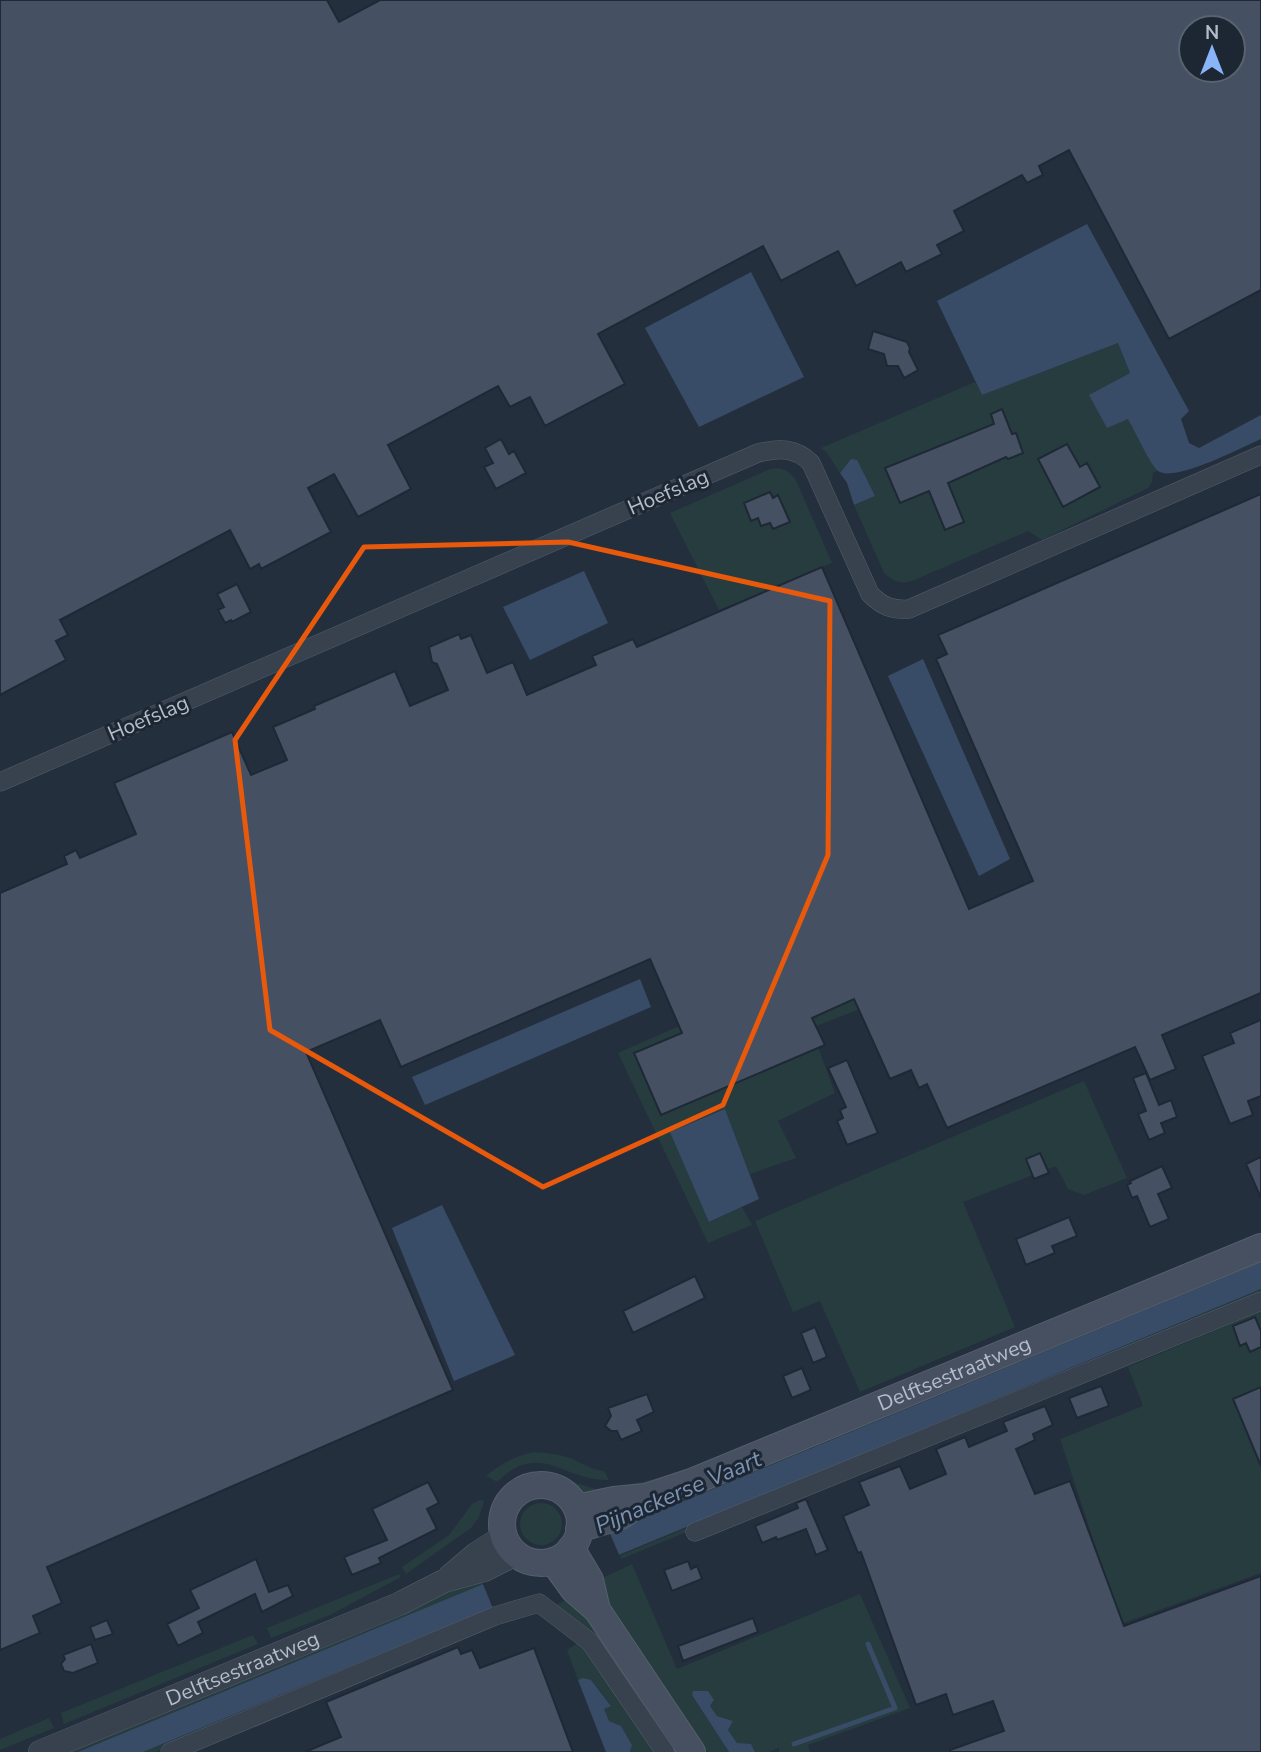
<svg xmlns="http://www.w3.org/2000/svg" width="1261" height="1752" font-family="'Nunito Sans',sans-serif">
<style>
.green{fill:#263c3f}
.water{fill:#394c67}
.pier{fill:#242f3e}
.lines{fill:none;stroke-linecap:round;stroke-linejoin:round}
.stream{stroke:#394c67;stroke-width:5}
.building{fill:#455162;stroke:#1f2835;stroke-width:2;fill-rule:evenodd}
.minor-casing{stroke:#565f6c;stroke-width:19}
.tertiary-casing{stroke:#565f6c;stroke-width:24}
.secondary-casing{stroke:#565f6c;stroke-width:28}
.minor{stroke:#38414e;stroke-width:18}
.tertiary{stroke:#38414e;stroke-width:23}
.secondary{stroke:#465061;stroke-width:26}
.marked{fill:none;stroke:#e8590c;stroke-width:5;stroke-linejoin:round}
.labels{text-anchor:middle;stroke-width:6;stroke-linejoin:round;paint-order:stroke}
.street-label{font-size:21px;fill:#b4bcc9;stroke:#1d2633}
.water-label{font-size:23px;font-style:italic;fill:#7c92b1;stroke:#1d2633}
</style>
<rect width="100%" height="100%" fill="#242f3e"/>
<!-- green -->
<path class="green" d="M1118,343l12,30 -40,22 38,23 29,53 -4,2 -1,9 -4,6 -106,52 -14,-9 -116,50c-12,3 -18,1 -28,-8l-30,-68 21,-9 -24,-37 -11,14 -13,-20 -6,-5 154,-66 7,13z
M779,468l8,3 8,7 37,85 -113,47 -49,-97 100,-44z
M871,941l23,55 -83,32 24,65 -57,28 18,37 -46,16 -25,-65 -15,113 32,-15 10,18 -44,18 -90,-190z
M1084,1081l43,97 -43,17 -16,-6 -12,-23 -93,36 52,125 -155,65 -40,-91 -27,11 -38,-91z
M1261,1257v5l-651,270 21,-15z
M1261,1289v5l-584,242 -56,23 -2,-3z
M1261,1311v262l-140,51 -61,-185 83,-33 -15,-39z
M534,1452c13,1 24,2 36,6 12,5 21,12 34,13l5,9c-44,2 -69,-41 -112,2l-11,-6c15,-12 28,-20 48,-24z
M543,1472l52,17 23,-2 63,-14 -18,9 -85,14c-22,-14 -30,-21 -57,-13l-3,-6z
M480,1500l4,1 -5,16 -8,11 -65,46 -4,-7 47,-32 23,-31z
M520 1524a21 21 0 1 1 42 0a21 21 0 1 1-42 0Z
M632,1564l45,105 183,-75 50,114 -102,37 2,7h-31v-4l-10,4h-14l-3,-6 -15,-3 -9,-13 5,-9 -16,-5 -7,-10 4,-5 -22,-6 37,57h-22l-92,-136 -19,-35z
M399,1574l2,3 -71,38 -59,23 -4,-10z
M482,1576l14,36 -340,140h-13l350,-145 -9,-22 -406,167h-15z
M572,1597l112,155h-13l-115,-147z
M253,1635l5,9 -194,80 -3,-11z
M579,1642l77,110h-26l2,-7 -11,-19 -12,-5 -6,-13 8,-3 -20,-25h-13l-11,-30z
M49,1718l5,10 -54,22v-11z"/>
<!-- water -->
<path class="water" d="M1087,224l102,187 -8,8 8,24 10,5 62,-33v24c-19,8 -86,44 -103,32 -7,-5 -24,-42 -30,-52l-21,9 -18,-33 41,-22 -12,-30 -136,52 -45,-94z
M751,272l53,105 -105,50 -54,-99z
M851,459l6,1 18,36 -21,9 -7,-22 -7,-10z
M584,571l24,52 -78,37 -27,-53z
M923,659l87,200 -31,17 -91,-200z
M640,979l11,28 -226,98 -13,-28z
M725,1109l34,90 -50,23 -39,-90z
M442,1205l73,150 -61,26 -62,-153z
M1261,1262v27l-1118,463h-65z
M583,1678l8,2 20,26 -7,3 5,12 12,5 11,19 -2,7h-24l-28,-72z
M693,1691h15l6,9 -4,6 7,10 16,5 -5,9 9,13 14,1 4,8h-26l-37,-57z"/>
<!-- pier -->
<path class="pier" d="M608,1529l13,30 -127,52 -12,-29z"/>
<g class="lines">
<!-- stream -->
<path class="stream" d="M794,1744l101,-36 -27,-64"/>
</g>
<!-- building -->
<path class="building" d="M0,0h327l12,22 41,-22h881v290l-92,49 -100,-189 -30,16 4,9 -16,8 -5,-8 -68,36 10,20 -27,14 5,9 -36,18 -5,-10 -45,24 -18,-35 -57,30 -18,-35 -165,88 27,50 -80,42 -15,-29 -20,10 -12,-21 -110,59 23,44 -53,28 -24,-43 -26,14 23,44 -70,37 -2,-5 -9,5 -20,-39 -170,90 8,15 -12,6 10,19 -66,35zM1191,28h42v42h-42z
M873,331l34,11 3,6 -1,4 9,18 -14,8 -6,-12h-11l-3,-12 -16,-5z
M1002,409l10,25 4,-1 7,20 -15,6 -2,-2 -58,26 16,39 -19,8 -16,-39 -29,12 -15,-35 109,-44 -3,-10z
M501,439l8,15 5,-3 12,22 -30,16 -12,-22 9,-4 -8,-15z
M1067,444l13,23 7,-4 13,24 -37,20 -25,-48z
M770,492l3,6 5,-3 12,27 -17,7 -3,-6 -9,3 -3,-8 -7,3 -7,-18z
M1261,494v499l-99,42 14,34 -26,11 -15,-33 -188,81 -20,-44 -8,4 -8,-18 -21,9 -36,-80 -42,19 13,27 -164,70 -27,-62 48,-20 -32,-74 -249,108 -21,-47 -74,32 147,338 -406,177 15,36 -29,13 7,17 -40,17v-757l67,-29 -3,-8 12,-6 4,8 56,-24 -22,-51 118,-51 19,43 36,-15 -14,-33 42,-18 -1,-3 81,-35 15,35 38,-16 -11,-26 -5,-2 -3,-15 30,-13 2,5 10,-4 16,38 26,-11 14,33 69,-30 -4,-9 41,-17 4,8 185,-80 147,342 64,-28 -97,-222 11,-5 -9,-19z
M237,584l14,28 -19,10 -1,-2 -6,3 -7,-13 6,-3 -7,-13z
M1261,1020v76l-13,5 5,14 -23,9 -28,-68 32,-13 -4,-10z
M847,1060l31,73 -31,12 -10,-24 6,-3 -3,-8 6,-3 -18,-39z
M1146,1073l13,32 12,-5 6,17 -16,6 4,10 -16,7 -11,-26 8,-3 -13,-33z
M1040,1153l9,20 -15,6 -8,-20z
M1261,1157v41l-15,-34z
M1162,1166l10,22 -14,6 11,25 -19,8 -13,-31 -5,2 -5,-13 4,-2 -1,-2z
M1069,1217l8,19 -25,10 3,7 -29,12 -10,-26z
M695,1276l10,22 -72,35 -10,-22z
M1255,1317l6,14v16l-11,5 -4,-9 -6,3 -7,-20z
M815,1327l12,30 -14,6 -12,-30z
M802,1368l9,22 -19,8 -9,-22z
M1101,1386l8,20 -32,12 -8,-20z
M1261,1387v79l-28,-67z
M647,1394l7,18 -17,8 5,11 -21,9 -4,-9h-6l-6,-5 6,-10 -3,-8z
M1045,1406l8,19 -20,9 2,6 -19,9 19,45 35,-13 54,145 137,-50v176h-311v-2l54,-19 -11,-30 -40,14 -7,-21 -30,11 -55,-153 -3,1 -15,-37 26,-11 -10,-23 41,-16 10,23 36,-15 -10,-25 29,-12 4,10 38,-16 -4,-9z
M428,1482l11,21 -12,6 10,20 -58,29 2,5 -29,12 -8,-18 43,-17 -15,-31z
M806,1499l22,51 -12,5 -10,-26 -29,11 -1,-3 -14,6 -7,-17 43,-18 -2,-5z
M256,1559l13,33 19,-7 5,11 -31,16 -7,-18 -57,28 5,11 -25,13 -11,-22 32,-16 -9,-18z
M688,1561l3,8 6,-3 5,13 -30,12 -8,-21z
M753,1618l5,14 -75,29 -5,-15z
M107,1620l6,14 -18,6 -5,-13z
M91,1644l7,19 -25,10 -9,-2 -3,-7 4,-5 -2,-4z
M458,1647l3,7 11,-4 8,18 54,-20 39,104h-268l36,-15 -15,-35z"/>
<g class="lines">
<defs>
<path id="minor" d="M0,782l758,-329c21,-5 37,-6 53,10l59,131c13,13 22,16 39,15l352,-154
M695,1532l566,-231
M170,1752l325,-136 44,-13 51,39 75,110"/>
<g id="tertiary">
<path d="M450,1576l26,-22 28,-18"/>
<path id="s1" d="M40,1752l359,-148 45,-23 40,-11 32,-16"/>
</g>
<g id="secondary">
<circle cx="541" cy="1524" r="39"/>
<path id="s2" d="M577,1508l37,-8 32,-3 48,-16 567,-234"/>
<path d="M579,1529l42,-13 18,-13"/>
<path d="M571,1548l19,32 7,30"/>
<path d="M553,1561l21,29 23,20 95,142"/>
</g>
</defs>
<!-- minor casing -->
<use href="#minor" class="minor-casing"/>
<!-- tertiary casing -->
<use href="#tertiary" class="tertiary-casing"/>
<!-- secondary casing -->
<use href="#secondary" class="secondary-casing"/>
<!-- minor -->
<use href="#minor" class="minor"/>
<!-- tertiary -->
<use href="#tertiary" class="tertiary"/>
<!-- secondary -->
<use href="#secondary" class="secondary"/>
</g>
<!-- marked area -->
<path class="marked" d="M568,542l262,59 -2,254 -105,250 -180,82 -273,-157 -35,-290 129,-193z"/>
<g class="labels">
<!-- street labels -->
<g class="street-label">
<text transform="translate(668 492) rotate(-23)" y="7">Hoefslag</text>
<text transform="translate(148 718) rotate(-23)" y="7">Hoefslag</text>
<text dy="7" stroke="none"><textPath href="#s2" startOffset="402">Delftsestraatweg</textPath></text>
<text dy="7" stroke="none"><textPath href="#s1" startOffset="219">Delftsestraatweg</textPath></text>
</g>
<!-- water labels -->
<g class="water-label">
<text transform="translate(678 1492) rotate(-23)" y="8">Pijnackerse Vaart</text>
</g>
</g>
<!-- north arrow -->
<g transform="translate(1212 49)"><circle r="33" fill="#1d2633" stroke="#59626f" stroke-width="2"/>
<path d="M0-5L12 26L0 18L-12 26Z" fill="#8ab4f8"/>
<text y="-10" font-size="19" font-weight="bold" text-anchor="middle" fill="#b4bcc9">N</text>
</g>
</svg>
